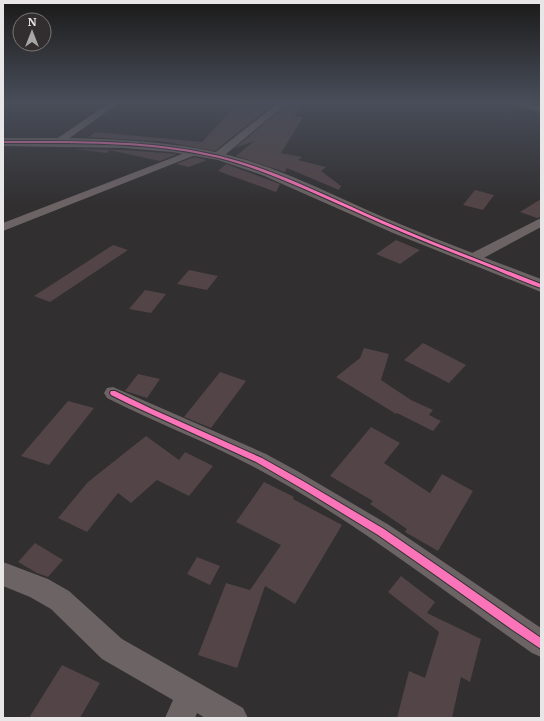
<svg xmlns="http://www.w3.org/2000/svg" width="544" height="721" font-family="Merriweather,serif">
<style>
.building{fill:#524447}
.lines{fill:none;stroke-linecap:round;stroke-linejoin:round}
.minor{fill:#6c6365;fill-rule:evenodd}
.tertiary{fill:#6c6365;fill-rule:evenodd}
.cycleway-casing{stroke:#322e2f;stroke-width:2}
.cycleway{fill:#fb73b8;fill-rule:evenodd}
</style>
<rect width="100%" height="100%" fill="#312f30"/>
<!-- building -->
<path class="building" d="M254,103h21l-60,48 -49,-9 -77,-5 6,-5 107,10 34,-37 13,2z
M288,103l16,2 -11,11 10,1 -22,36 21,4 -4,3 28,7 -5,4 20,15 -2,4 -52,-22 -2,4 -49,-16 18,-15 -19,7z
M75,149l49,1 53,4 -17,7 -51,-11 -1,3z
M194,157l13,3 -18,7 -13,-3z
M226,164l54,20 -4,8 -58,-21z
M475,190l19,5 -11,15 -20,-5z
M541,199v18l-4,1 -17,-6z
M396,240l24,10 -20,14 -24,-10z
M113,245l15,5 -78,52 -16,-6z
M189,270l29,6 -11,14 -30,-6z
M145,290l21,4 -15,19 -22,-4z
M423,343l43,22 -17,18 -45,-23z
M364,348l25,6 -8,26 30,20 22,10 -4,5 12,6 -8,10 -36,-18 -1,1 -60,-37 24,-19z
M220,372l26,9 -35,47 -27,-11z
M138,374l22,5 -13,19 -22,-7z
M68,401l26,7 -45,57 -28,-9z
M371,427l29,16 -16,20 46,30 12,-19 31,17 -35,60 -33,-19 2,-3 -37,-25 3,-3 -43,-25z
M146,436l33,24 6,-8 28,14 -24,30 -32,-16 -26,23 -13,-10 -31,39 -29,-14 30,-36z
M264,482l30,15 -1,2 49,26 -47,79 -30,-18 -28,82 -39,-13 28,-72 24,7 31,-45 -45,-23z
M35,543l28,17 -15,17 -11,-4 -19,-11z
M197,557l23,9 -10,19 -23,-11z
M401,576l34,26 -8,11 54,26 -11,43 -9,-5 -9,41h-55l12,-47 16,7 14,-46 -51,-40z
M62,665l38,18 -20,35h-51z"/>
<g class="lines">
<!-- minor -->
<path class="minor" d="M109,103h10l-58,41h-6v-4z
M278,103h9l-67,56h-8l-1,-2 1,-2z
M505,103h18l18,3v6z
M195,149l5,3 -2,2 -195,77v-8z
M541,218v9l-63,34h-10l-2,-3 2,-3z
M113,387l153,67 33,18 90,53 152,103v29l-9,-4c-92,-64 -180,-135 -280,-187 -47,-25 -98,-44 -145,-68l-3,-5 3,-5z
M3,562l45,17 21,12 53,48 121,69 5,10h-43l-8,-5 -2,5h-30l8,-18 -71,-41 -51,-50 -21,-12 -27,-11z"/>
<!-- tertiary -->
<path class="tertiary" d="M3,138c72,0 146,-1 217,15 57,13 110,41 163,64 52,22 105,42 158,62v13l-148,-59 -131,-58 -44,-15 -46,-8 -48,-4 -121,-2z"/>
<defs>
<path id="cycleway" d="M3,141c72,0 147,-2 217,15 56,14 108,41 161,64 52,23 107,43 160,64v4c-21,-7 -41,-17 -62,-25 -42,-16 -84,-33 -125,-52 -44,-19 -88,-41 -135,-53 -70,-17 -144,-15 -216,-15z
M111,391h4l37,18 110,49 41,23 81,48 54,37 103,72v11l-30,-20 -80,-57 -53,-37 -72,-44 -50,-29 -127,-58 -18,-9 -1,-2z"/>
</defs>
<!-- cycleway casing -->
<use href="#cycleway" class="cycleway-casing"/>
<!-- cycleway -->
<use href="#cycleway" class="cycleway"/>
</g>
<!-- sky -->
<linearGradient id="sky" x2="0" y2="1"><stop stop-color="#1b1a1a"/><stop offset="0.5" stop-color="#484d59"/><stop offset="1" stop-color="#484d59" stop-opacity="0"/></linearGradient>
<rect width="544" height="204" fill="url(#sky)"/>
<!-- border -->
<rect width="544" height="721" fill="none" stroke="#e9e6e7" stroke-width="8"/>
<!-- north arrow -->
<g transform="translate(32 32)"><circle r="19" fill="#322e2f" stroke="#7b7879"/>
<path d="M0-3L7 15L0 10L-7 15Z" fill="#a9a6a7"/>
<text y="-6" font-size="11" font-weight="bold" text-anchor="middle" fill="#e9e6e7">N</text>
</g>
</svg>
